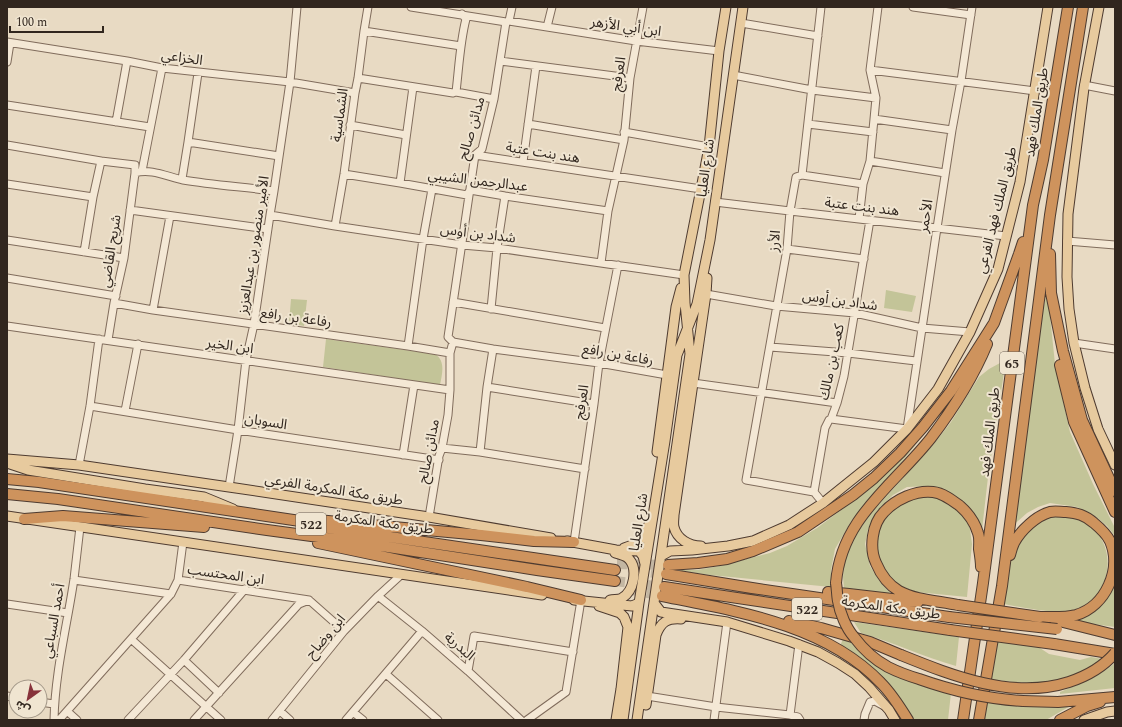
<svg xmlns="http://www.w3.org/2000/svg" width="1122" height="727" font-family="Spectral,'Noto Sans Arabic',serif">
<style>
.green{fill:#c3c498}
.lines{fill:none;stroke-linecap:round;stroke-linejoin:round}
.highway-tunnel{stroke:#c3b6a2;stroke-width:10;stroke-dasharray:10 5;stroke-linecap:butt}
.minor-casing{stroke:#806c5c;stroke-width:9}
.major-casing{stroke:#4e3b30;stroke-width:11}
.highway-casing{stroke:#4e3b30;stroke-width:12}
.minor{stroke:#f4e8d5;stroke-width:7}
.major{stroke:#e7ca9e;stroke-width:9}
.highway{stroke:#ce935d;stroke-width:10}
.highway-bridge-casing{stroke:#4e3b30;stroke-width:12;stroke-linecap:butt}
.highway-bridge{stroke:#ce935d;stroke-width:10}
.labels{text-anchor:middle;stroke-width:4;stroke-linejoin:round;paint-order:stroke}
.shield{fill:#f0e5d1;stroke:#6a5f54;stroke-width:1}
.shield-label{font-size:13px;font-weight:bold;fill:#31261e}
.street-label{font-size:14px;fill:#31261e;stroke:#f0e5d1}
</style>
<rect width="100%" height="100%" fill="#e8dac3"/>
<!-- green -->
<path class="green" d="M1047,287l8,77 15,68 23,52 22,44v8l-8,-10 -12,-10 -18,-9 -27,-4 -12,4 -11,6 -16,14 1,-23z
M886,290l30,6 -4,16 -28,-4z
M291,299l16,1 -3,26 -15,-3z
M326,339l109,15c11,7 7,20 5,31l-117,-18z
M1000,363l5,3 -17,111 -6,53 -10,-17 -7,-10 -17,-11 -18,-6 -23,1 -14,8 -15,15 -10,20 -3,14 5,22 9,14 12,14 -47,-5 -1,-12 1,-12 3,-10 8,-20 17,-23 61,-67 18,-23 28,-45 10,-8z
M916,445l-64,75 -17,29 -4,21v17l-121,-12 -40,-6 27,1 23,-4 50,-13 17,-7 30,-18 55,-41z
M916,495l23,2 13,7 11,11 4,7 3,7 2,15 -5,53 -51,-5 -17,-6 -17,-15 -8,-29 10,-28z
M1052,516c10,0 19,0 27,3 43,19 36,83 -10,92 -17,3 -48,-4 -66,-7l7,-48 17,-29z
M1115,585v42l-44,-6 15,-5 18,-13z
M854,622l105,15 -3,29c-33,-9 -63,-24 -95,-33z
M843,639l11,4 13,14 84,36 -3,27h-36c-10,-16 -20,-33 -34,-46 -11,-11 -25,-20 -38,-28z
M997,640l40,6 12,8 31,6 11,-3 12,2c-6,4 -11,9 -18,13 -30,16 -65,11 -97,7z
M1115,663v25l-55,6v-2c22,-9 36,-14 55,-29z
M984,701l88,4 -26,15h-65z"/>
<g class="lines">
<!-- highway-tunnel -->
<path class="highway-tunnel" d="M617,564l51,1
M636,571l30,3
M615,581l49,6
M632,590l30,6"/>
<defs>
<path id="minor" d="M411,7l95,15 3,-1 127,20 83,10
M913,7l58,8
M509,21l3,-14
M506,22l-12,77 -12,50 -7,6 -27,182 5,5 40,7 106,14 68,12
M741,23l77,13
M547,27l5,-20
M364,31l97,15
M7,42l120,19 35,7 128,14 65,11
M500,61l130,17
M7,62l3,-19
M870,70l165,21
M733,75l79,15 64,8
M358,78l95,15 3,-1 38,7
M1084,85l31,6
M456,92c3,-25 4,-50 10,-73l-4,-5
M7,105l143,22
M874,119l78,11
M116,122l11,-61
M528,124l96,16
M808,124l65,8
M350,125l56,10
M624,132l85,15
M188,142l91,14
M7,145l94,16 34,4v8l-11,85 -10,45 -6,37
M475,155l226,34
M870,161l75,12
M523,162l13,-96
M142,171l20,-103
M135,173c16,-5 33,4 48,7 30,5 61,7 91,11
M344,174l56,9 67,12 3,-5 35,6 103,15
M802,175l61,9
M182,179l6,-37 10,-69
M400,183l13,-96
M7,184l86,13
M715,202l75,9 69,8 147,17
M130,210l138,19
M270,215l65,11 127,19 35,3 187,27
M859,219l4,-35 7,-23 6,-63 -6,-28 8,-63
M335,226l9,-52 11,-81 3,-15 6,-47 4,-24
M7,240l117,18
M1067,241l48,4
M787,249l77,10
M84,252l9,-55 8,-36
M601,263l7,-52 16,-71 6,-62 13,-71
M7,278l109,18
M706,294l70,12 79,7 67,15 48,4
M453,302l152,26
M114,303l39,7 255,36 42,7
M491,309l6,-61 8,-52
M153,310l17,-94
M7,326l443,64
M1074,343l41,6
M408,346l15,-107 9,-50
M770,347l78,6 68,8
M693,383l144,20
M487,387l107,17
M90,406l148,24 201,30
M125,411l13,-67
M831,419l76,10 30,-201 15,-98 9,-49 11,-74
M442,448l38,4 105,17
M480,452l7,-65 6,-38
M403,455l11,-70
M79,465l11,-59 9,-67
M229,487l9,-57 8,-70 8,-36 16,-109 4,-24 16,-109 7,-75
M814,492l-68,-12 41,-231 3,-38 6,-34 6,-2 19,-168
M823,503l-9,-11 11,-64 4,-8 2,-1 6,-16 7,-27 26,-156
M429,517l10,-61 3,-8 6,-33 2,-25v-37l3,-11
M574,542l20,-138 5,-41 19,-98
M74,580l97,14
M178,580l131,20 35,31
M378,596l44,35 46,40 53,49
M7,604l61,9
M131,639l90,81
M184,660l35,33
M468,671l6,-35 99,16
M386,674l52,46
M7,696l9,2
M647,696l69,11 74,8 8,2 2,3
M40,702l14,2
M67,711l10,9
M280,711l10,9
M353,712l10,8
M790,715l9,-71
M54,720c1,-48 13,-94 20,-141 2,-17 4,-34 6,-52
M59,720l112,-126 7,-14 5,-38
M128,720l56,-60 61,-71
M194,720l105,-116 10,-4
M272,720l72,-89 34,-35 24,-22
M346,720l76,-89
M527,720l39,-28 15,-92
M714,720l13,-98
M864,720l1,-6 5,-12 5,-1 9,5"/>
<path id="major" d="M1099,7l-15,81 -16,126 -1,63 2,32 5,34 11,45 13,41 17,36
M657,452l19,-145 5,-19
M7,459l72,6 150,22 200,30 122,21
M7,463l21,7 117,19 59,8 29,12
M7,516l535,79
M567,541l49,9 23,1 4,5 2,8
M701,546c-12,0 -24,-7 -27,-19 -1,-4 0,-8 0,-12l19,-132 13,-89 1,-16
M624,548c13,-4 20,-8 24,-22
M661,556l9,-5 22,-1 36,-4 25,-5 36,-16 34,-22 51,-41 33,-33 31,-40 32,-57 28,-63 22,-87 28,-175
M574,600l58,6 7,-3
M610,600c4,-1 9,0 12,-2 12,-7 16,-29 7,-39 -3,-3 -10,-5 -14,-6
M654,603l7,9 66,10 62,19 29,11 20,11 17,11 14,13 20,23 6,10
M599,606l21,7 4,4 4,10 -7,62 -5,31
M646,705l10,-70c5,-13 11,-17 25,-16
M623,720l16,-117 26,-162 12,-86 20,-51 13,-64 33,-233
M637,720l53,-366 -5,-51 -1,-28 17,-86 8,-42 10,-96 7,-44
M1084,720l23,-8 8,-1"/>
<path id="highway" d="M1050,254l1,39 12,58 19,69 33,71
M1060,365l14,57 41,90
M7,479l32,3 261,39 15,5 300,44
M7,494l51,5 209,31 89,12 181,28 78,11
M24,519l39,-3 141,11
M317,520l164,15 53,6 40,1
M318,543l209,44 54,13
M1010,555c1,-4 2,-8 4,-12 7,-13 22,-27 36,-31 5,-1 11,0 16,0 11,1 19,3 28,11 6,5 12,10 16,18 12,28 -4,65 -34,74 -11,3 -24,2 -36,2
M668,565l30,-2 29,-4 26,-8 45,-19 55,-37 21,-17 26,-25 23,-26 28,-36 43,-68 25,-69 4,-12
M666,574l86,14 197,29
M836,583c5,-65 58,-98 95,-145 22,-29 42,-60 56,-94
M664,587l286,43
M828,592l21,2 69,8
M662,596c75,15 164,29 219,87 11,11 19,24 27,37
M958,605c-19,-4 -43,-5 -59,-14 -12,-7 -18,-16 -23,-28 -7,-15 -4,-39 8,-51 12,-13 32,-22 49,-20 10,1 19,8 27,14 8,7 15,17 18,27 2,5 1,11 1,16 1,6 2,12 2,18
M1055,620l60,15
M789,621l32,7 49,14 31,13
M1054,644l61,10
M1023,701l35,1 57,-5
M963,720l20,-137 50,-378 10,-45 25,-153
M979,720l23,-134 48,-371 33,-208
M1060,720l27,-14 13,-4"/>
</defs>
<!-- minor casing -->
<use href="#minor" class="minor-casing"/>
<!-- major casing -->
<use href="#major" class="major-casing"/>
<!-- highway casing -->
<use href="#highway" class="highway-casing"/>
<!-- minor -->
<use href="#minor" class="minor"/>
<!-- major -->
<use href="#major" class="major"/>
<!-- highway -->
<use href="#highway" class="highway"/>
<defs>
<path id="highway-bridge" d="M836,583c1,6 1,13 2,18 2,12 8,27 16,36 9,12 21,23 34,30 10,5 21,9 31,12 34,12 69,20 104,22
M958,605l82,12
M949,617l108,12
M950,630l104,14
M901,655c52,21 112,45 168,27 18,-6 34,-15 46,-29"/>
</defs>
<!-- highway-bridge casing -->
<use href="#highway-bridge" class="highway-bridge-casing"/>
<!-- highway-bridge -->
<use href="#highway-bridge" class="highway-bridge"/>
</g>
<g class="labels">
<!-- shield labels -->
<g class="shield">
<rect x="1000" y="352" width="24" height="22" rx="3"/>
<rect x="296" y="513" width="30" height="22" rx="3"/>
<rect x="792" y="598" width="30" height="22" rx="3"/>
</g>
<g class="shield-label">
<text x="1012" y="368">65</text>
<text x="311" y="529">522</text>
<text x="807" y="614">522</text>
</g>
<!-- street labels -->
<g class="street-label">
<text transform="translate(626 26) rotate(8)" y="5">ابن أبي الأزهر</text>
<text transform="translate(182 57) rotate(8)" y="5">الخزاعي</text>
<text transform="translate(618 74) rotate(-82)" y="5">العرفج</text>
<text transform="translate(1036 112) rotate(-81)" y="5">طريق الملك فهد</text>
<text transform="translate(339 115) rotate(-82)" y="5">الشماسية</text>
<text transform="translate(471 128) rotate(-74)" y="5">مدائن صالح</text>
<text transform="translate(543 152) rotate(9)" y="5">هند بنت عتبة</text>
<text transform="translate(705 168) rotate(-82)" y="5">شارع العليا</text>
<text transform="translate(478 180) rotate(7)" y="5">عبدالرحمن الشيبي</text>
<text transform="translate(862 206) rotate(7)" y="5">هند بنت عتبة</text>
<text transform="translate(996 210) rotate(-76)" y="5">طريق الملك فهد الفرعي</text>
<text transform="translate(925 216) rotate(-81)" y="5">الأحمر</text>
<text transform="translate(478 233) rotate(7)" y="5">شداد بن أوس</text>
<text transform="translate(774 241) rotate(-84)" y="5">الأرز</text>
<text transform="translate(253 245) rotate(-81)" y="5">الأمير منصور بن عبدالعزيز</text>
<text transform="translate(110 251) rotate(-81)" y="5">شريح القاضي</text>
<text transform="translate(840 300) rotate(8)" y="5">شداد بن أوس</text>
<text transform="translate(296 317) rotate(8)" y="5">رفاعة بن رافع</text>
<text transform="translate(230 345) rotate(8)" y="5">ابن الخير</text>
<text transform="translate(618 354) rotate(10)" y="5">رفاعة بن رافع</text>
<text transform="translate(831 362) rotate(-78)" y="5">كعب بن مالك</text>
<text transform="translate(581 402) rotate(-82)" y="5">العرفج</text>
<text transform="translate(266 421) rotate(9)" y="5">السوبان</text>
<text transform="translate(989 432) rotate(-83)" y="5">طريق الملك فهد</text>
<text transform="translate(428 451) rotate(-79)" y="5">مدائن صالح</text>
<text transform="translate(334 489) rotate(9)" y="5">طريق مكة المكرمة الفرعي</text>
<text transform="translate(384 522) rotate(8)" y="5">طريق مكة المكرمة</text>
<text transform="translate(638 522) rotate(-81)" y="5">شارع العليا</text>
<text transform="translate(226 574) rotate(8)" y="5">ابن المحتسب</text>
<text transform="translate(891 607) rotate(8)" y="5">طريق مكة المكرمة</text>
<text transform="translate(53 621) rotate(-80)" y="5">أحمد السباعي</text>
<text transform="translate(325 636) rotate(-50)" y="5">ابن وضاح</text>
<text transform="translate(460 646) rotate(41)" y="5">البدرية</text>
</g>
</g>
<!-- border -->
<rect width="1122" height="727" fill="none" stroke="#31261e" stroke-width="16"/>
<!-- north arrow -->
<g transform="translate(28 699) rotate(213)"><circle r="19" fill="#f0e5d1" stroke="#a49989"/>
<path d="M0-3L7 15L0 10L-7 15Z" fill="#87333b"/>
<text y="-6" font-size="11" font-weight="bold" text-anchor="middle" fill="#31261e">ش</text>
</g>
<!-- scale -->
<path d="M10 26v6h93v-6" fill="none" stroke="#31261e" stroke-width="2"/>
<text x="16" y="26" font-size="12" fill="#31261e" stroke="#f0e5d1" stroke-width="3" paint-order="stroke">100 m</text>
</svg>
